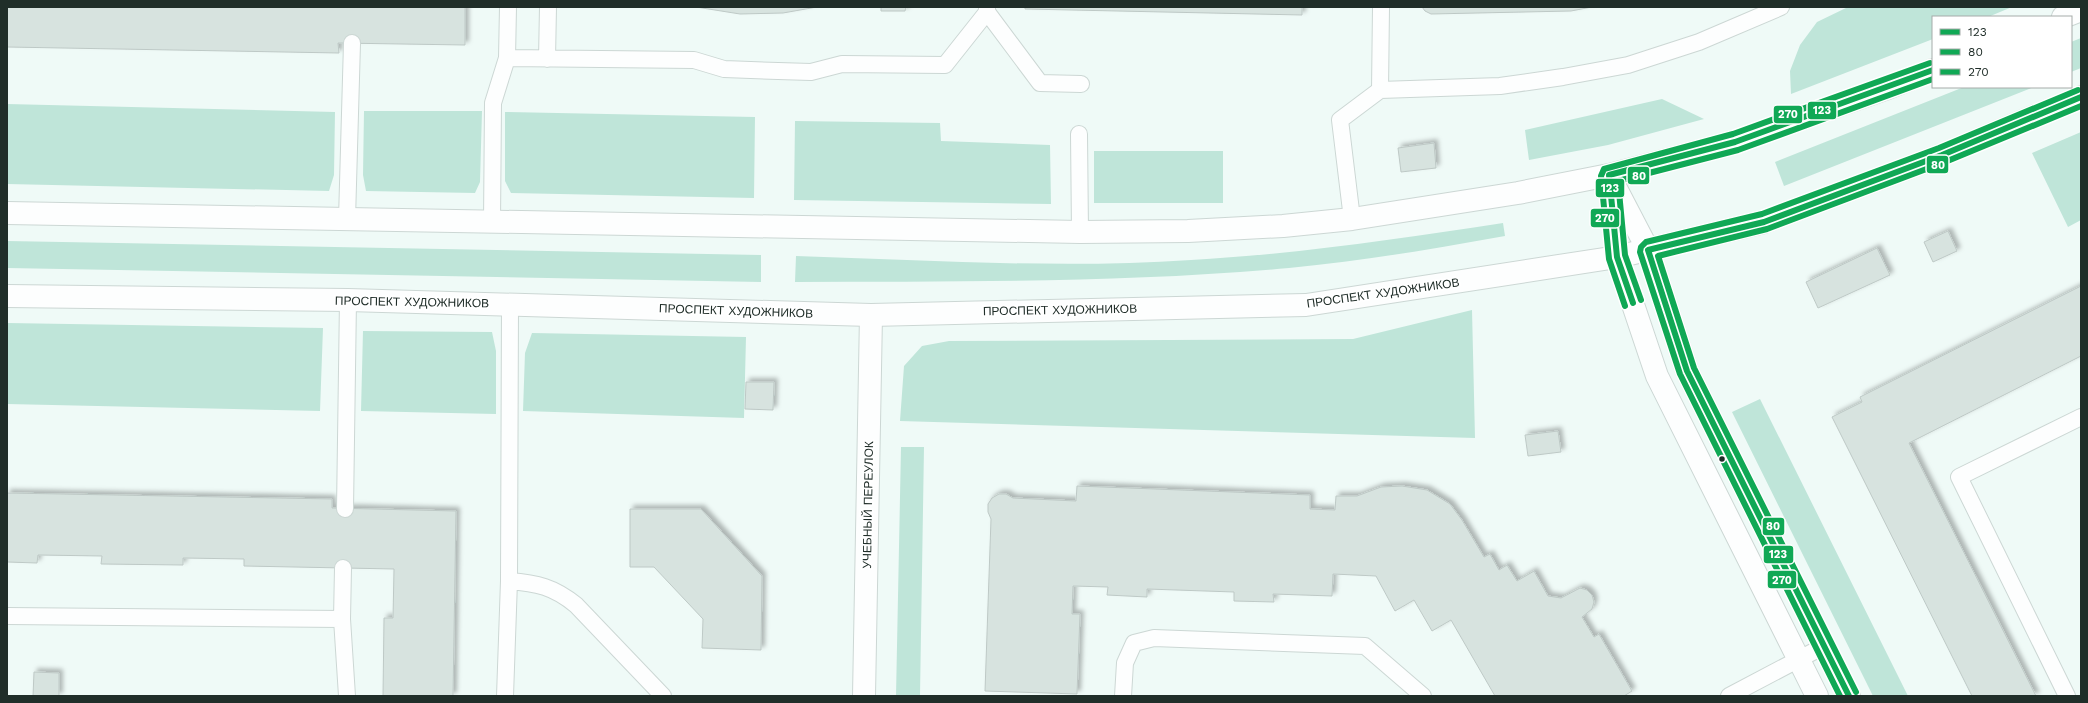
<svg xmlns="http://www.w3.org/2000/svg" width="2088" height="703" font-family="'Work Sans',sans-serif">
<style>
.green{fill:#bfe5d9}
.building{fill:#d7e3df;stroke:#bec9c6;filter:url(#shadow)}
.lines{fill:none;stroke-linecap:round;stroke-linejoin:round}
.service-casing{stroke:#ccd7d4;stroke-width:18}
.minor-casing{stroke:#ccd7d4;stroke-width:24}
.tertiary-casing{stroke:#ccd7d4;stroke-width:24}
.service{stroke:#fdfefe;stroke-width:16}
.minor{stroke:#fdfefe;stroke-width:22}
.tertiary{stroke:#fdfefe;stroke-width:22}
.bus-1-casing{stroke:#fff;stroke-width:9}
.bus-2-casing{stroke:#fff;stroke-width:9}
.bus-3-casing{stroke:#fff;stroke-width:9}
.bus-1{stroke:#10a855;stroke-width:6}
.bus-2{stroke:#10a855;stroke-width:6}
.bus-3{stroke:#10a855;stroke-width:6}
.bus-dot{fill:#202e29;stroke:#fff;stroke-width:1.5}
.labels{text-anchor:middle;stroke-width:4;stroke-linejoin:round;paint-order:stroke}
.street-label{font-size:12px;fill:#202e29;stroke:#fff}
.line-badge{stroke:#fff;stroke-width:1.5}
.badge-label{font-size:11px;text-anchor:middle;font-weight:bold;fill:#fff}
</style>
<defs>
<filter id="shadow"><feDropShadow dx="3.5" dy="-3.5" stdDeviation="2" flood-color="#0004"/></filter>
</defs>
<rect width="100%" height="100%" fill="#effaf7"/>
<!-- green -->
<path class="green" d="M1848,7h164l-24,10h-55v22l-142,55 -1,-23 10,-26 17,-23z
M2081,38v30l-10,4v-30z
M1964,87h70l-250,99 -9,-24z
M1662,99l42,20 -96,26 -79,15 -4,-30z
M7,104l328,8 -1,63 -5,16 -322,-7z
M364,111h118l-2,71 -5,11 -109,-2 -3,-16z
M505,112l250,5 -1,81 -243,-5 -6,-12z
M795,121l145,2 1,18 109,4 1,59 -257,-4z
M2081,132v88l-13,7 -36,-74z
M1094,151h129v52h-129z
M1503,223l2,13c-72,13 -143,25 -216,32 -164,15 -329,13 -494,14l1,-26c131,4 264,13 395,4 105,-6 208,-21 312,-37z
M7,241l754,14v27l-754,-14z
M1472,310l3,128 -575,-17 4,-55 18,-20 27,-5 404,-2z
M7,323l316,5 -3,83 -313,-7z
M363,331l129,1 4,19v63l-135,-3z
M532,333l214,4 -2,81 -221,-7 2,-58z
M1760,399l148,297h-35l-141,-284z
M901,447h23l-4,249h-24z"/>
<!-- building -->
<path class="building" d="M7,7h458v38l-127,-2 1,10 -332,-6z
M696,7h121l-34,6 -43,1z
M881,7h25l-1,4h-24z
M1025,7h277v8l-277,-6z
M1422,7h170l-21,4 -140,3 -6,-3z
M1434,143l2,25 -35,4 -3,-24z
M1948,231l9,20 -24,11 -9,-20z
M1877,248l13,27 -72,33 -12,-26z
M2081,286v70l-172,87 127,253h-64l-140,-279 30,-15 -2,-5z
M746,382h28l-1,28 -28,-1z
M1558,431l3,21 -33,4 -3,-21z
M1077,486l233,9v14l25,1 1,-14h21l24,-9 21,-1 25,4 23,14 12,16 22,37 6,-3 9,16 8,-5 10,16 17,-10 14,25 13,2 19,-10 7,2 5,5 2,7 -2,7 -10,8 12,20 5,-3 33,57 -8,5h-129l-44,-76 -19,11 -18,-31 -19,11 -19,-35 -43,-2 -1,22 -59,-2 1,8 -40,-1v-9l-87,-3v8l-40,-2 1,-8 -35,-1 -1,28h8l-3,80 -92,-3 6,-172 -3,-7v-8l4,-6 7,-4h7l7,4 63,3z
M7,493l325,6v9l124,3 -3,185h-70l1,-78h9l1,-49 -150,-3v-7l-61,-1v7l-82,-1 1,-8 -64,-1 -1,8 -30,-1z
M630,509h71l61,67 -1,74 -59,-2 1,-29 -49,-52h-24z
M34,672l25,1v23h-26z"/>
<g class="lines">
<defs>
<path id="service" d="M987,7v5l53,71 41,1
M507,58l187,2 30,9 54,2 33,1 31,-8 103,1 42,-53
M547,59l1,-52
M1380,90l120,-4 63,-9 65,-12 71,-23 82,-35
M1079,134l1,98
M347,219l5,-176
M1352,219l-12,-99 40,-30 1,-83
M492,222l1,-119 14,-45 1,-51
M510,304l-1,277c28,2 45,6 67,24l87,91
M345,509l3,-209
M7,616l335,3 1,-51
M342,619l5,77
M505,696l4,-115
M1123,696l2,-33 9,-20 20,-5 211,8 58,50
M1729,696l95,-50
M2067,696l-108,-219 122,-60"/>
<path id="minor" d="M864,696l7,-381"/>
<path id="tertiary" d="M2063,17l18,-7
M1609,175l39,75 39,121 162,325
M1610,186l7,71 40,119 160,320
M7,213l1073,19 108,-1 95,-5 69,-7 166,-26 91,-18 126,-33 150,-53 48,-19
M7,296l341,4 523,15 435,-10 311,-48 147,-35 178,-67 139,-58"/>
</defs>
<!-- service casing -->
<use href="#service" class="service-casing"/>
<!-- minor casing -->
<use href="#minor" class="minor-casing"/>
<!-- tertiary casing -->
<use href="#tertiary" class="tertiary-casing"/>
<!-- service -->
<use href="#service" class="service"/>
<!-- minor -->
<use href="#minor" class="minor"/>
<!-- tertiary -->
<use href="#tertiary" class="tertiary"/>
<defs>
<path id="bus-1" d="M1633,303l-16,-46 -8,-82 126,-33 198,-72
M1849,696l-162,-325 -39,-121 116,-28 178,-67 139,-58"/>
<path id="bus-2" d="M1641,300l-16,-45 -7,-74 120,-31 195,-71
M1856,692l-162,-324 -36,-112 109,-27 178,-67 136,-56"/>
<path id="bus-3" d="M1625,306l-16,-47 -8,-83 3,-7 129,-35 197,-71
M1840,696l-160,-322 -40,-122 1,-5 5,-5 116,-28 177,-66 139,-58"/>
</defs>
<!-- bus-1 casing -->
<use href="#bus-1" class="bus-1-casing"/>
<!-- bus-2 casing -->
<use href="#bus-2" class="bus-2-casing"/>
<!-- bus-3 casing -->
<use href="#bus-3" class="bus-3-casing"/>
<!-- bus-1 -->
<use href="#bus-1" class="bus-1"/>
<!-- bus-2 -->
<use href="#bus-2" class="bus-2"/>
<!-- bus-3 -->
<use href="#bus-3" class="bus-3"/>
</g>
<!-- markers -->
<circle class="bus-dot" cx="1722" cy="459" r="3.5"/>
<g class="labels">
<!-- street labels -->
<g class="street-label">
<text transform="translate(1383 293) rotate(-8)" y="4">ПРОСПЕКТ ХУДОЖНИКОВ</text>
<text transform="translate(412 302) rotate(1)" y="4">ПРОСПЕКТ ХУДОЖНИКОВ</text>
<text transform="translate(1060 310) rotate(-1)" y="4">ПРОСПЕКТ ХУДОЖНИКОВ</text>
<text transform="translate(736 311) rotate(2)" y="4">ПРОСПЕКТ ХУДОЖНИКОВ</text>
<text transform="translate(868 505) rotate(-89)" y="4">УЧЕБНЫЙ ПЕРЕУЛОК</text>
</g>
</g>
<g class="line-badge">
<rect x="1807" y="101" width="30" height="19" rx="4" fill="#10a855"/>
<rect x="1773" y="105" width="30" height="19" rx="4" fill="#10a855"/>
<rect x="1926" y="155" width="23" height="19" rx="4" fill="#10a855"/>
<rect x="1627" y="166" width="23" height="19" rx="4" fill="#10a855"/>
<rect x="1595" y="178" width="30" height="20" rx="4" fill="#10a855"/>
<rect x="1590" y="208" width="30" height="20" rx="4" fill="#10a855"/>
<rect x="1762" y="517" width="23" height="19" rx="4" fill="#10a855"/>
<rect x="1763" y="545" width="31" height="19" rx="4" fill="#10a855"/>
<rect x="1767" y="570" width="30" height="19" rx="4" fill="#10a855"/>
</g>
<g class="badge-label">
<text x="1822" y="114">123</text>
<text x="1788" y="118">270</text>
<text x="1938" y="169">80</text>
<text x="1639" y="180">80</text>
<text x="1610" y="192">123</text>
<text x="1605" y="222">270</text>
<text x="1773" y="530">80</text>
<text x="1778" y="558">123</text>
<text x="1782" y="584">270</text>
</g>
<!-- border -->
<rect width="2088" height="703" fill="none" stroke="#202e29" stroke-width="16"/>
<!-- legend -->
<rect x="1932" y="16" width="140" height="72" fill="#ffffff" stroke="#a6aba9"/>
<rect x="1940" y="29" width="20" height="6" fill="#10a855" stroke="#a6aba9"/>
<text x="1968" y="36" font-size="12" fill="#202e29">123</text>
<rect x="1940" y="49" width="20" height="6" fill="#10a855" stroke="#a6aba9"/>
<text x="1968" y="56" font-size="12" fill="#202e29">80</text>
<rect x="1940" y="69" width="20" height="6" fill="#10a855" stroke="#a6aba9"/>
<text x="1968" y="76" font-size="12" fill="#202e29">270</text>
</svg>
